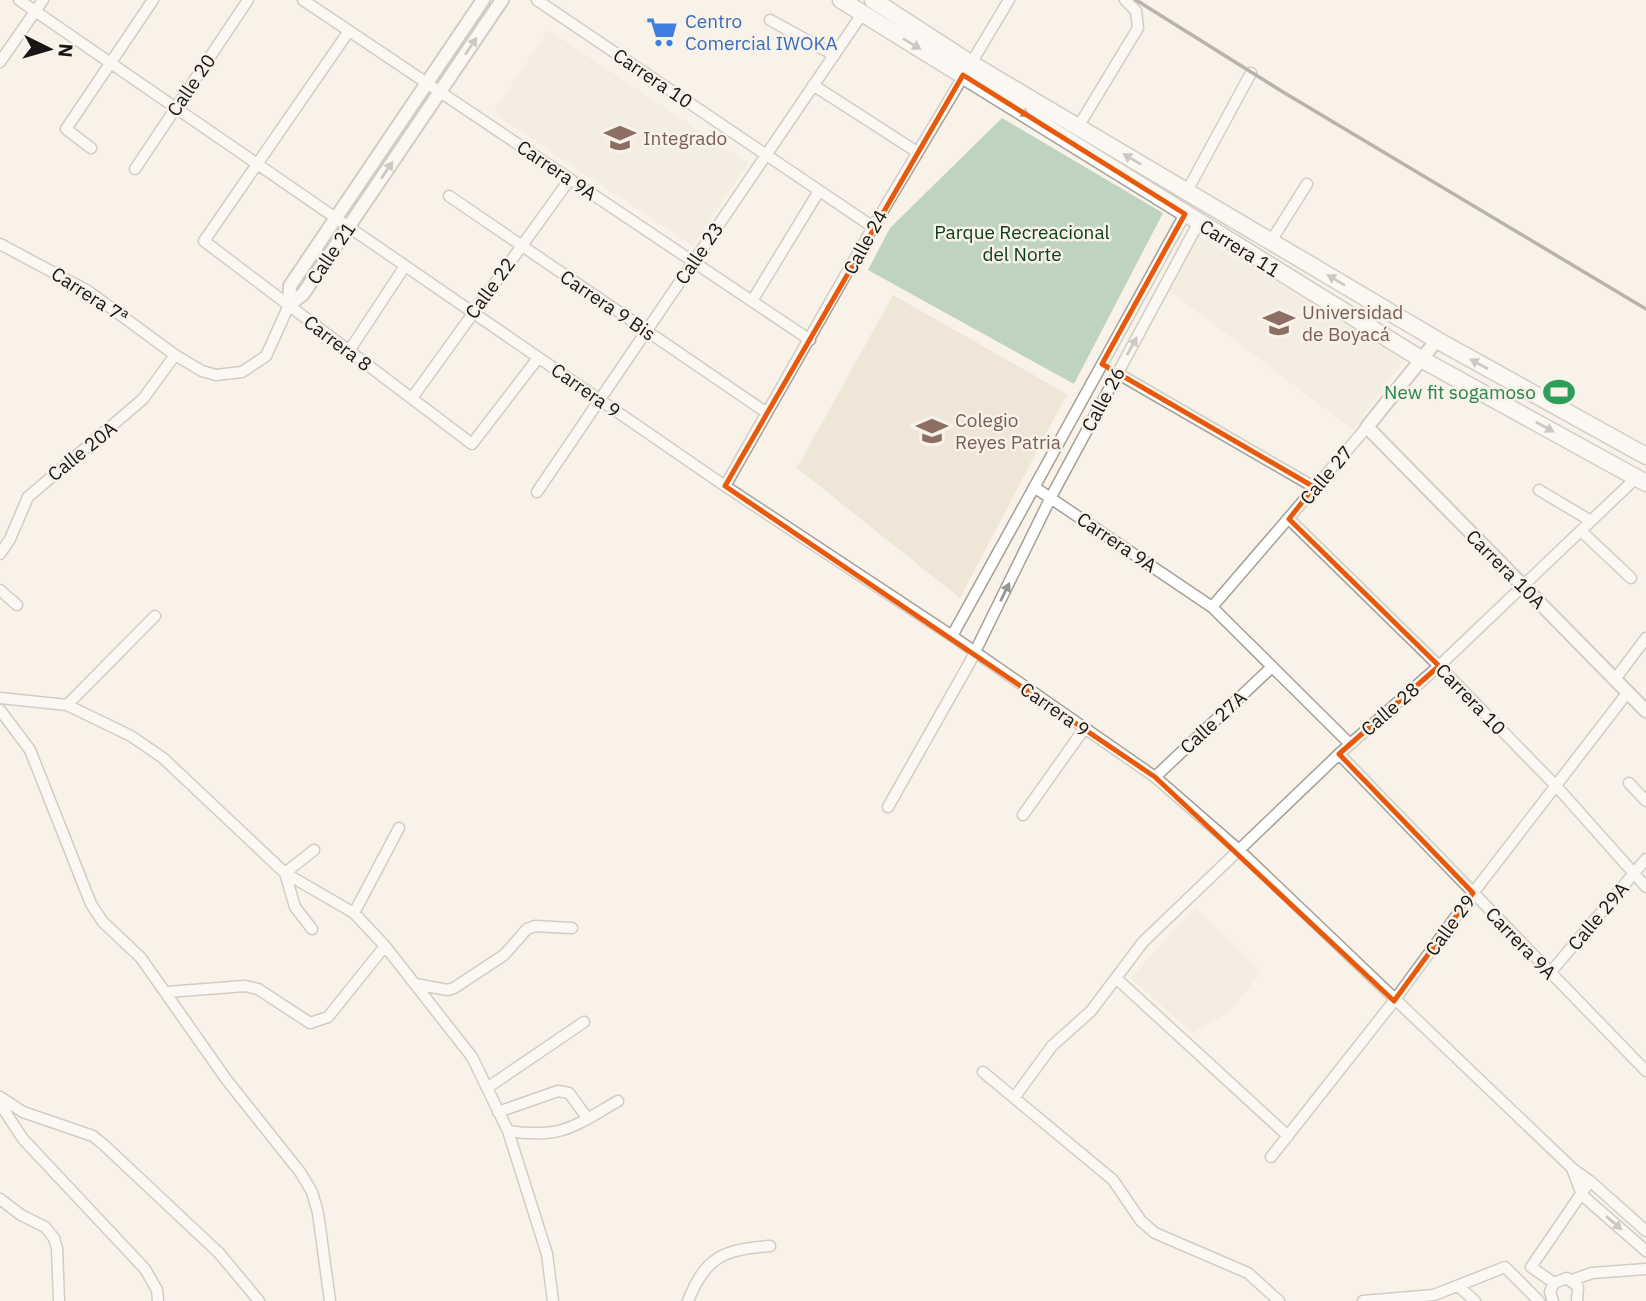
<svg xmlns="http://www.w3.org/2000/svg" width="1646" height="1301" font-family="'IBM Plex Sans',sans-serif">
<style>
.built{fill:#f0e6d7}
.green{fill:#bed4c0}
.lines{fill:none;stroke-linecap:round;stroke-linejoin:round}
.minor-casing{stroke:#a5a098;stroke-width:13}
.tertiary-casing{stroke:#a5a098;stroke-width:16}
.primary-casing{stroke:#a5a098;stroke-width:19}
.minor{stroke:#fff;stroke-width:10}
.tertiary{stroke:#fff;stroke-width:12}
.primary{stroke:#fff;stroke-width:16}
.rail{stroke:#6a6661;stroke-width:3.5}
.oneway{fill:#979695}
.marked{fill:none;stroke:#e8590c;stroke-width:5;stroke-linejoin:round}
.labels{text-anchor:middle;stroke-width:5;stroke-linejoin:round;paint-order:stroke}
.shop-label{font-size:19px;fill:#366cbe;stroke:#f8f2e9;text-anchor:start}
.street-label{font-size:19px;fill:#181613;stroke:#f8f2e9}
.education-label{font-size:19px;fill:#785e54;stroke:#f8f2e9;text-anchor:start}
.park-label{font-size:19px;fill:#0b4118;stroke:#f8f2e9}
.leisure-label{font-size:19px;fill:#27864d;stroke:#f8f2e9;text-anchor:end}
</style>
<rect width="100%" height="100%" fill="#f8f2e9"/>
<!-- built -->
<path class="built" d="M548,30l200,133 -55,83 -200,-133z
M1195,234l210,124 -52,72 -186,-141z
M893,295l174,99 -107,204 -163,-130z
M1195,907l66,65 -33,41 -36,20 -61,-55z"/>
<!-- green -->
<path class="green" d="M1002,118l161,95 -89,171 -206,-114 22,-42z"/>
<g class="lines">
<defs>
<path id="minor" d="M19,0l706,486 227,150 203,141 85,74 333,318 17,12 56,50
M303,0l507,340
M537,0l336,227
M770,20l64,35
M349,31l-145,210 268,203 66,-86
M0,62l43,-62
M813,85l104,67
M1078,127l60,-99 -2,-17 -11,-11
M91,148l-25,-19 87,-129
M135,169l113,-169
M1187,191l64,-118
M449,196l318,217
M1271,241l36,-57
M0,244l88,47 87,64 27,16 14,4 26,-3 24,-16 23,-51
M752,301l67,-110
M349,351l56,-85
M1117,373l197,114
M412,398l158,-219
M725,486l148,-259 136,-227
M1034,487l178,120 138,137
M1539,490l52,31
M537,492l325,-478
M1289,519l150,147 118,121 89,100
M1581,531l50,47
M0,554l10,-15 18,-42 115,-98 32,-44
M0,590l17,15
M1212,607l155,-180
M952,636l233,-422
M1616,678l30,-40
M0,698l67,7 64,31 32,22 122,115 69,40 31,33 87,111 36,74 39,123 6,47
M67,705l88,-89
M0,710l30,40 61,154 12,18 38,36 85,121 74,93 12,20 6,21 12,88
M1339,754l307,317
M1155,777l117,-110
M1629,783l17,18
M888,807l82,-145 81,-165 148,-275
M1023,815l61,-86
M354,913l45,-85
M312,929l-17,-22 -10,-34 29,-23
M1550,973l96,-114
M1117,979l171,157
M415,984l33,6 6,-2 50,-33 23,-26 8,-3 37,2
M167,992l78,-6 13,3 52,34 18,-6 57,-71
M983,1072l130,108 28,41 14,12 93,40 31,28
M487,1088l97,-66
M0,1097l23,15 70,24 11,9 115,108 40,48
M1014,1098l38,-52 39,-35 52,-69 196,-188 100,-88 197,-188
M0,1104l23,35 122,130 12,21 1,11
M498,1112l60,-21 11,2 19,26
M508,1131c53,8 65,-4 110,-30
M1271,1157l123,-156 79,-108 155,-201
M1573,1171l9,24 64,56
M0,1199l21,16 24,12 9,11 3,10 2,53
M1572,1280l20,-7 54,-4
M1554,1283l-23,-16 59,-86
M1458,1286l17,15
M688,1301c18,-45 35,-51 82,-55
M1363,1301l71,-6 71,-28 34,34
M1553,1301l-3,-9 4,-9 13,-5 11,9 -1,14"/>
<path id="tertiary" d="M289,305l14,-11 199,-294
M289,305l1,-19 193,-286
M1437,340l-70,87 279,284"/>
<path id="primary" d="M841,0l580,359 225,124
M873,0l97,63 467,277 209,116"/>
</defs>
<!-- minor casing -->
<use href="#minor" class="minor-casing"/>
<!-- tertiary casing -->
<use href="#tertiary" class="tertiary-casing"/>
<!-- primary casing -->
<use href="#primary" class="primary-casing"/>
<!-- minor -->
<use href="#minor" class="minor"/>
<!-- tertiary -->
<use href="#tertiary" class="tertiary"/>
<!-- primary -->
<use href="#primary" class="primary"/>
<!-- rail -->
<path class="rail" d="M1136,0l147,92 363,217"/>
</g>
<!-- one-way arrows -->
<defs><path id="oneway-solid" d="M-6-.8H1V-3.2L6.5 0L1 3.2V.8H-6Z" transform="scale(1.75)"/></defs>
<g class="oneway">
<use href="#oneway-solid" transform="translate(912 44) rotate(31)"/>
<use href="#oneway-solid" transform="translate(471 46) rotate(-56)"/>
<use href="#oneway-solid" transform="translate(1021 111) rotate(32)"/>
<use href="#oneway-solid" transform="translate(1132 159) rotate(-149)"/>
<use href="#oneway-solid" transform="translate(387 170) rotate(-56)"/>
<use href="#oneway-solid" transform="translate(1336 280) rotate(-149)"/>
<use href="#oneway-solid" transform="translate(1132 346) rotate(-61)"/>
<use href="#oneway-solid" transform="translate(1479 364) rotate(-151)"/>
<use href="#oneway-solid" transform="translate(1545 427) rotate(29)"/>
<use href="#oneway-solid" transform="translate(1005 592) rotate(-64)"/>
<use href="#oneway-solid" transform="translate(1614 1223) rotate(41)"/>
</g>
<!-- marked area -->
<path d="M0 0H1646V1301H0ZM963,75l222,139 -83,150 212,123 -25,32 150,147 -100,88 134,139 -79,108 -239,-224 -430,-291z" fill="#f8f2e9" fill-opacity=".55" fill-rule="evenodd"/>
<path class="marked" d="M963,75l222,139 -83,150 212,123 -25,32 150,147 -100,88 134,139 -79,108 -239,-224 -430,-291z"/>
<!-- icons -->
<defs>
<symbol id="supermarket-bare" viewBox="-9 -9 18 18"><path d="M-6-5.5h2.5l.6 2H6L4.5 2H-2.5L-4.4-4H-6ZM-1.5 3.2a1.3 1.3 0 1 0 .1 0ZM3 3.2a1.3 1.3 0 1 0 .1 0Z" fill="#3f7fe0" stroke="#f8f2e9" stroke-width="2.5" paint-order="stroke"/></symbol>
<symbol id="school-bare" viewBox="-9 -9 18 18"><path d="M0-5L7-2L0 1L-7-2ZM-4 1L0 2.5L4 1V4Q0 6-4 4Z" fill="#8d6e63" stroke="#f8f2e9" stroke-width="2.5" paint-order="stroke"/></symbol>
<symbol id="university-bare" viewBox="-9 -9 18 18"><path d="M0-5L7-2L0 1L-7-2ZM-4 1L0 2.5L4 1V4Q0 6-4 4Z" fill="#8d6e63" stroke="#f8f2e9" stroke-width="2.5" paint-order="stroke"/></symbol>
<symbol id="stadium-bare" viewBox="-9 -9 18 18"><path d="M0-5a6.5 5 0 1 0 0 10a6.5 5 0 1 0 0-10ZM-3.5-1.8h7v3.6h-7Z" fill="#2e9e5b" stroke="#f8f2e9" stroke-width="2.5" paint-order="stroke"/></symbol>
</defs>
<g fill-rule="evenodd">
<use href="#supermarket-bare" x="640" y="10" width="44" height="44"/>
<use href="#school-bare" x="598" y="116" width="44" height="44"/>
<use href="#university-bare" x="1257" y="301" width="44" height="44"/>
<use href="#stadium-bare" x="1537" y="370" width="44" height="44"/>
<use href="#school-bare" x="910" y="409" width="44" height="44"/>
</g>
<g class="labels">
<!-- shop labels -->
<g class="shop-label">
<text x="685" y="28">Centro<tspan x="685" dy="22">Comercial IWOKA</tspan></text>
</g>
<!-- street labels -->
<g class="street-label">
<text transform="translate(653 78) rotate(34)" y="7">Carrera 10</text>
<text transform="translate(191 85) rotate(-56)" y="7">Calle 20</text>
<text transform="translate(557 170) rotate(34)" y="7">Carrera 9A</text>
<text transform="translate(865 242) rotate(-61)" y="7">Calle 24</text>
<text transform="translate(1240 248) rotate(32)" y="7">Carrera 11</text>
<text transform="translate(331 253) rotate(-56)" y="7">Calle 21</text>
<text transform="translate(699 253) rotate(-56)" y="7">Calle 23</text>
<text transform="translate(490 288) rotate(-54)" y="7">Calle 22</text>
<text transform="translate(90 295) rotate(33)" y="7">Carrera 7ª</text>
<text transform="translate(608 305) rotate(34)" y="7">Carrera 9 Bis</text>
<text transform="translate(338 343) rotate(37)" y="7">Carrera 8</text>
<text transform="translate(586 390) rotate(35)" y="7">Carrera 9</text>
<text transform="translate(1103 399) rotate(-62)" y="7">Calle 26</text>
<text transform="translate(82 451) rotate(-39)" y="7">Calle 20A</text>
<text transform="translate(1326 475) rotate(-50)" y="7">Calle 27</text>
<text transform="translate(1117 542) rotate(34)" y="7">Carrera 9A</text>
<text transform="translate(1506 569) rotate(45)" y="7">Carrera 10A</text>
<text transform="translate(1471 699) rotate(46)" y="7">Carrera 10</text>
<text transform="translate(1055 709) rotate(35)" y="7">Carrera 9</text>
<text transform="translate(1390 709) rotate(-41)" y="7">Calle 28</text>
<text transform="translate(1213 722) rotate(-43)" y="7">Calle 27A</text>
<text transform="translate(1598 916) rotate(-50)" y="7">Calle 29A</text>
<text transform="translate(1450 925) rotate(-54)" y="7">Calle 29</text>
<text transform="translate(1521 943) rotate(46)" y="7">Carrera 9A</text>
</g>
<!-- education labels -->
<g class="education-label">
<text x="643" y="145">Integrado</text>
<text x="1302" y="319">Universidad<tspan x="1302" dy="22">de Boyacá</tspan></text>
<text x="955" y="427">Colegio<tspan x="955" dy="22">Reyes Patria</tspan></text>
</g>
<!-- park labels -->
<g class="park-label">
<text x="1022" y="239">Parque Recreacional<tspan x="1022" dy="22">del Norte</tspan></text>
</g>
<!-- leisure labels -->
<g class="leisure-label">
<text x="1536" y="399">New fit sogamoso</text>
</g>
</g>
<!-- north arrow -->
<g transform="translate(49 49) rotate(95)" stroke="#f8f2e9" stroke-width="5" paint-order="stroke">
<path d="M0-5L12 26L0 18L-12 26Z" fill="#181613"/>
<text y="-10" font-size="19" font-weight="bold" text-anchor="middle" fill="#181613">N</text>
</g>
</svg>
